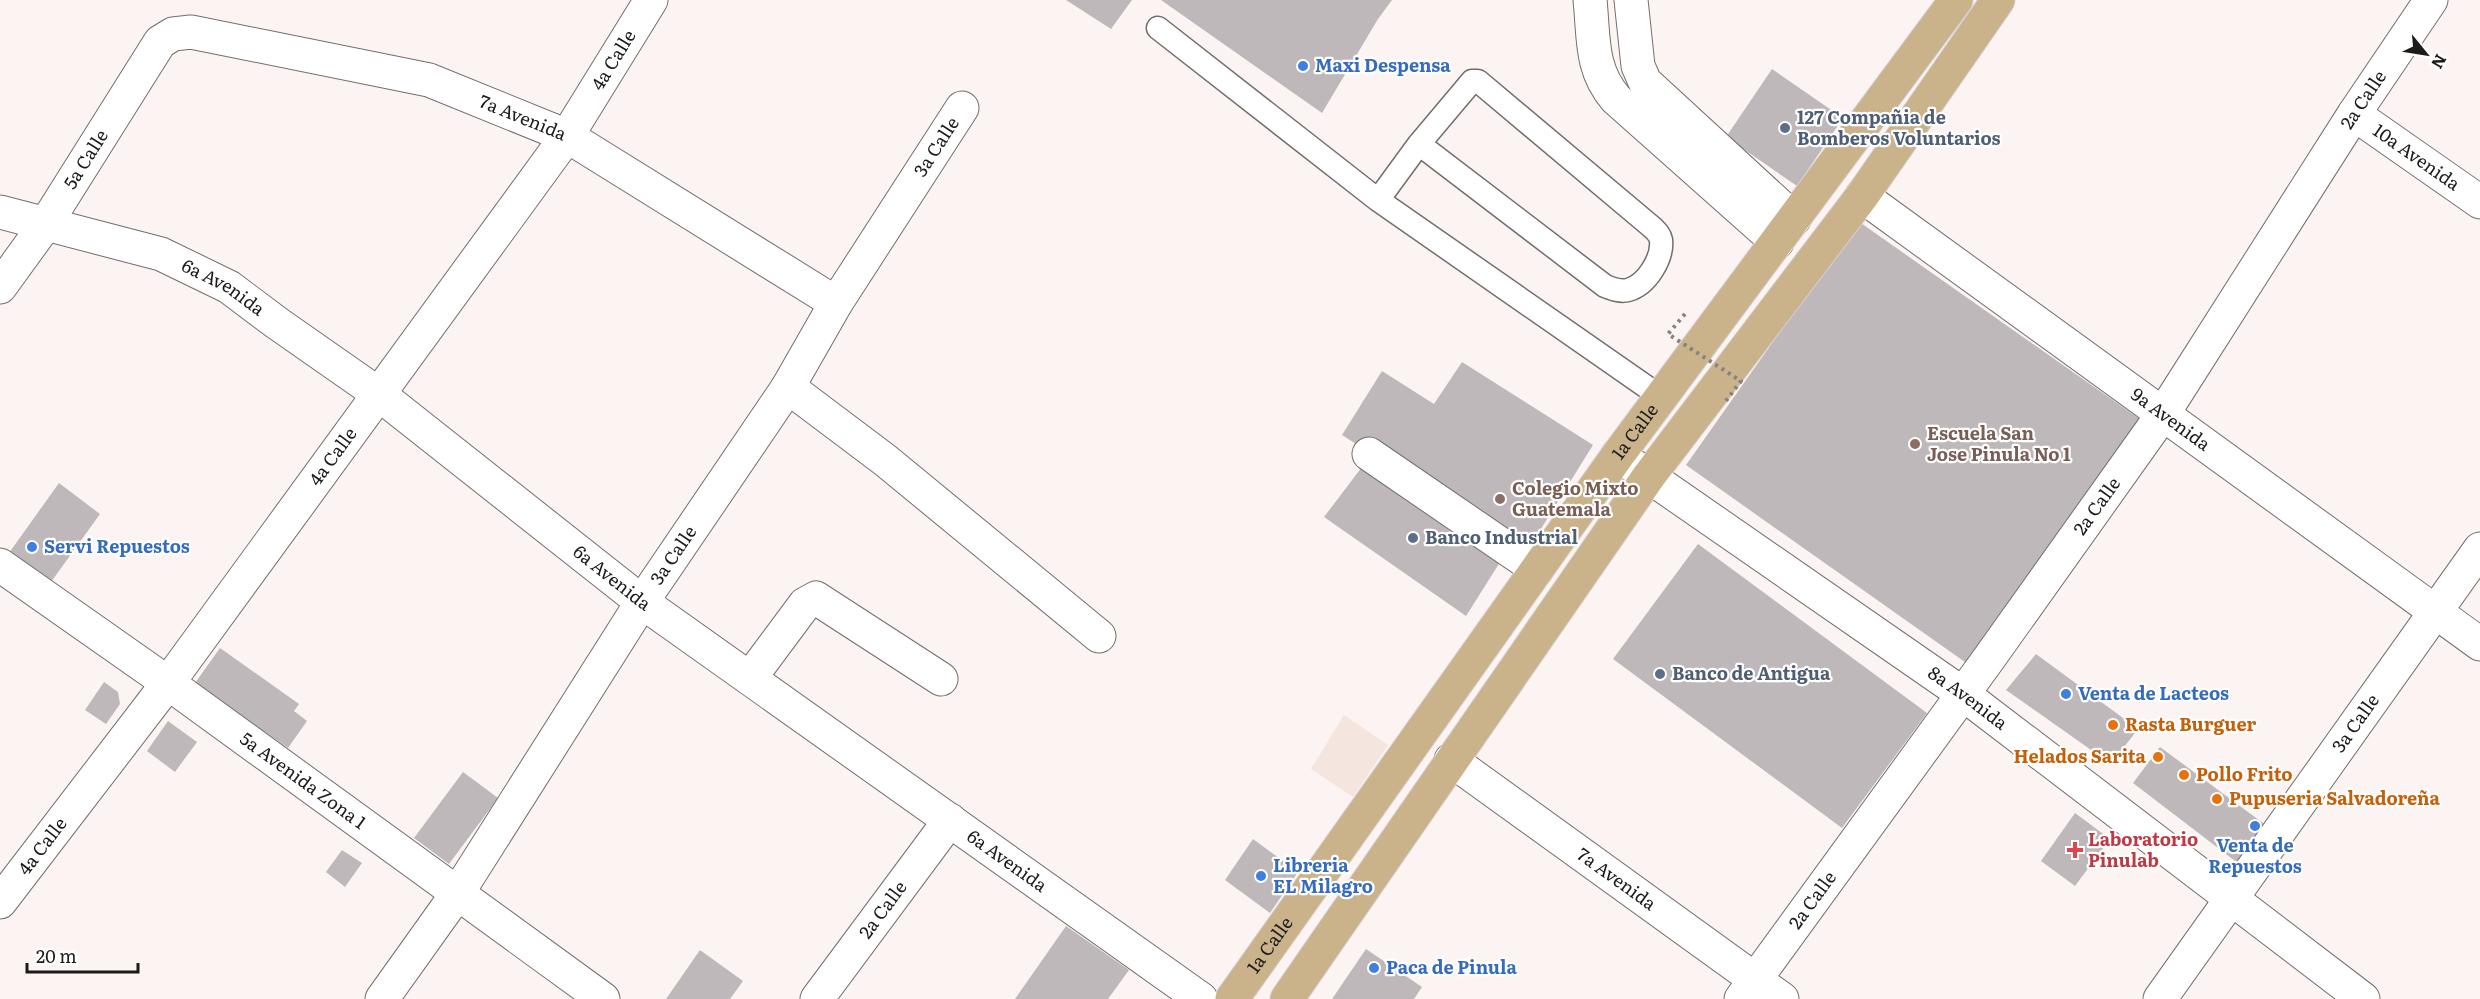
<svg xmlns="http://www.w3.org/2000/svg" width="2480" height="999" font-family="Literata,serif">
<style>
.built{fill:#f5e5df}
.building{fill:#bfb8ba}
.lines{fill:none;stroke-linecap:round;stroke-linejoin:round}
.lane-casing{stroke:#746e6b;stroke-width:25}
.street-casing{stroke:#746e6b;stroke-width:35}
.primary-casing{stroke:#d2d1d1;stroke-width:35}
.lane{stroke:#fff;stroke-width:22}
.street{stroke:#fff;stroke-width:33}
.primary{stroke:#cab28b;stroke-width:33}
.path-bridge{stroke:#868280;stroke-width:4;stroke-dasharray:3 4.5;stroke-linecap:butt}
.shop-dot{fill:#3f7fe0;stroke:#fff;stroke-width:2}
.service-dot{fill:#5c6f8a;stroke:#fff;stroke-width:2}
.education-dot{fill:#8d6e63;stroke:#fff;stroke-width:2}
.food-dot{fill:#e8710a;stroke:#fff;stroke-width:2}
.health-dot{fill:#e0444e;stroke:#fff;stroke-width:2}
.labels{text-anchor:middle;stroke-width:4.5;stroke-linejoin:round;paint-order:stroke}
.street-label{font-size:18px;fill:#1d1b1a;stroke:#fff}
.shop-label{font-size:18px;font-weight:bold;fill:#366cbe;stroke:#fff;text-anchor:start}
.service-label{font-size:18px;font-weight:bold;fill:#4e5e75;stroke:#fff;text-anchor:start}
.education-label{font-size:18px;font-weight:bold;fill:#785e54;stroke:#fff;text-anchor:start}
.food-label{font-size:18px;font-weight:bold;fill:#c56008;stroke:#fff;text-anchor:start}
.health-label{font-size:18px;font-weight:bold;fill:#be3a42;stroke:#fff;text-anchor:start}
</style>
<rect width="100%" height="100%" fill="#fcf4f2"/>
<!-- built -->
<path class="built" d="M1344,715l44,30 -35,52 -42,-28z"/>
<!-- building -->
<path class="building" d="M1066,0h66l-21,29z
M1161,0h231l-14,19 -56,94z
M1772,69l71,49 -46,68 -71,-49z
M1858,221l286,201 -172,245 -286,-202z
M1462,362l131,83 -67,108 -184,-118 40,-64 52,33z
M1365,463l137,96 -36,57 -142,-99z
M59,483l41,31 -49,68 -42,-29z
M1698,544l229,169 -85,115 -229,-169z
M220,648l79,56 -5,7 13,10 -19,27 -93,-65z
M2036,654l102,75 -27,35 -105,-74z
M104,682l14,10 2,12 -14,20 -21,-14z
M168,721l29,21 -22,30 -28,-21z
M2160,747l107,79 -28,38 -106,-81z
M463,772l35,26 -49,66 -35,-26z
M2075,813l35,26 -35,47 -34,-25z
M1253,839l45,33 -28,41 -45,-33z
M342,850l20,13 -17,24 -19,-15z
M1066,926l63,44 -21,29h-93z
M1366,949l56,38 -8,12h-82z
M700,950l43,31 -13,18h-64z"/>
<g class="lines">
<defs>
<path id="lane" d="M1158,28l220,172 283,197
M1378,200l41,-56 53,-63h6l175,147c4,4 7,7 8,12 2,18 -14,45 -33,50 -8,2 -15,-1 -23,-4l-186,-142"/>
<g id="street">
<path d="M1590,0c4,38 0,69 26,99l161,143"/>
<path d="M1631,0l7,66 7,16 149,137"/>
<path id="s1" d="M2354,114l126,88"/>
<path id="s2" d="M1862,196l618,448"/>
<path id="s3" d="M0,212l161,42 68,33 48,36 103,72 262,207 559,397"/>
<path id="s4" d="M0,287l45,-62 115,-183 13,-8 18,-2 238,48 138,56 269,167"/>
<path d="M788,387l97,73 214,176"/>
<path d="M1369,454l168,115"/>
<path id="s5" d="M1618,455l345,239 400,305"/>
<path id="s6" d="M0,565l168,118 435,316"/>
<path d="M750,678l55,-74 11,-6 125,81"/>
<path id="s7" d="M1451,760l331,239"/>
<path id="s8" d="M0,902l168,-219 399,-547 84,-136"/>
<path id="s9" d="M382,999l75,-105 185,-292 146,-215 48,-84 126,-195"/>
<path id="s10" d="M817,999l133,-179"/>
<path id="s11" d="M1741,999l249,-342 173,-243 191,-300 77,-114"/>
<path id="s12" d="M2160,999l320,-450"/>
</g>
<g id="primary">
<path id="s13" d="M1232,999l386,-544 338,-455"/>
<path d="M1287,999l362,-523 213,-280 136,-196"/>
</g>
</defs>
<!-- lane casing -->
<use href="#lane" class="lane-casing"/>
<!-- street casing -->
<use href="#street" class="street-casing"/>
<!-- primary casing -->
<use href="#primary" class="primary-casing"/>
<!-- lane -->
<use href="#lane" class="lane"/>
<!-- street -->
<use href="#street" class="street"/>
<!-- primary -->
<use href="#primary" class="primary"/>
<!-- path-bridge -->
<path class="path-bridge" d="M1685,314l-17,20 73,47 -16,21"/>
</g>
<!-- markers -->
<g class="shop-dot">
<circle cx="1303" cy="66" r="6"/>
<circle cx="32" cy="547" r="6"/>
<circle cx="2066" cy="694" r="6"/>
<circle cx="2255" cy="826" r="6"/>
<circle cx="1261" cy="876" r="6"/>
<circle cx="1374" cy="968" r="6"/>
</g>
<g class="service-dot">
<circle cx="1785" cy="128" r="6"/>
<circle cx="1413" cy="538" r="6"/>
<circle cx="1660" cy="674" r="6"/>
</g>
<g class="education-dot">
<circle cx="1915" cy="444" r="6"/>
<circle cx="1500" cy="499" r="6"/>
</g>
<g class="food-dot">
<circle cx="2113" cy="725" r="6"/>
<circle cx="2158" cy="757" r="6"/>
<circle cx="2184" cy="775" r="6"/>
<circle cx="2217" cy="799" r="6"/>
</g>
<path class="health-dot" d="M2072 841h6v6h6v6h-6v6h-6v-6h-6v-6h6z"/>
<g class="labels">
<!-- street labels -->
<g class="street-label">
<text dy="6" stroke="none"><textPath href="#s8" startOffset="1042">4a Calle</textPath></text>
<text dy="6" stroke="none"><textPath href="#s11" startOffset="1094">2a Calle</textPath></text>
<text dy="6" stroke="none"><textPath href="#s4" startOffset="670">7a Avenida</textPath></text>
<text dy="6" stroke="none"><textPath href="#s9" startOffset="1017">3a Calle</textPath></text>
<text dy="6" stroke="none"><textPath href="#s1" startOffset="76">10a Avenida</textPath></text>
<text dy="6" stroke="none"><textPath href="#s4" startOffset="154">5a Calle</textPath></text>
<text dy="6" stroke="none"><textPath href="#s3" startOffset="237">6a Avenida</textPath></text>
<text dy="6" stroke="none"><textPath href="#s2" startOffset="381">9a Avenida</textPath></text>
<text dy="6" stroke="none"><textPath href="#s13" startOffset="696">1a Calle</textPath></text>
<text dy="6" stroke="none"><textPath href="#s8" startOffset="556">4a Calle</textPath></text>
<text dy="6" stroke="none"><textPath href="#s11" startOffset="608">2a Calle</textPath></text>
<text dy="6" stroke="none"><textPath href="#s9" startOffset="531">3a Calle</textPath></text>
<text dy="6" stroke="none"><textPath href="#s3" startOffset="723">6a Avenida</textPath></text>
<text dy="6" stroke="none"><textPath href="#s5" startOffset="426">8a Avenida</textPath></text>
<text dy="6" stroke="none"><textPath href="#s12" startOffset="338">3a Calle</textPath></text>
<text dy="6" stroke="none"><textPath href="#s6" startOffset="372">5a Avenida Zona 1</textPath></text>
<text dy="6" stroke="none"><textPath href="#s8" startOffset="70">4a Calle</textPath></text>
<text dy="6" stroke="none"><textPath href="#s3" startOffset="1209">6a Avenida</textPath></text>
<text dy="6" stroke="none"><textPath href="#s7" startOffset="204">7a Avenida</textPath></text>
<text dy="6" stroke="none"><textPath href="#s11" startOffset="122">2a Calle</textPath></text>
<text dy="6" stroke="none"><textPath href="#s10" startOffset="111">2a Calle</textPath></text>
<text dy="6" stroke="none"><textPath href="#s13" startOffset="66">1a Calle</textPath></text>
</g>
<!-- shop labels -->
<g class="shop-label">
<text x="1315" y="72">Maxi Despensa</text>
<text x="44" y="553">Servi Repuestos</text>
<text x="2078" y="700">Venta de Lacteos</text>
<text x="2255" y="852" text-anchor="middle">Venta de<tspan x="2255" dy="21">Repuestos</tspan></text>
<text x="1273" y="872">Libreria<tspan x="1273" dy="21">EL Milagro</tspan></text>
<text x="1386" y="974">Paca de Pinula</text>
</g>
<!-- service labels -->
<g class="service-label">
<text x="1797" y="124">127 Compañia de<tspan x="1797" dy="21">Bomberos Voluntarios</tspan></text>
<text x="1425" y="544">Banco Industrial</text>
<text x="1672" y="680">Banco de Antigua</text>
</g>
<!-- education labels -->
<g class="education-label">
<text x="1927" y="440">Escuela San<tspan x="1927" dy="21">Jose Pinula No 1</tspan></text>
<text x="1512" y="495">Colegio Mixto<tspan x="1512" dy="21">Guatemala</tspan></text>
</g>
<!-- food labels -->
<g class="food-label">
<text x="2125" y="731">Rasta Burguer</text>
<text x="2146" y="763" text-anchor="end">Helados Sarita</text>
<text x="2196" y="781">Pollo Frito</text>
<text x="2229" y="805">Pupuseria Salvadoreña</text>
</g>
<!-- health labels -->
<g class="health-label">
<text x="2088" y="846">Laboratorio<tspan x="2088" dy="21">Pinulab</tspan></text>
</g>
</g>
<!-- north arrow -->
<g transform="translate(2426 54) rotate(120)" stroke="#ffffff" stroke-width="4.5" paint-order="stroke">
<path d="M0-4.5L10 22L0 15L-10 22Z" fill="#1d1b1a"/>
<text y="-9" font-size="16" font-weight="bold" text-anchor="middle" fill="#1d1b1a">N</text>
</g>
<!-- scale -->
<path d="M27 963v9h111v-9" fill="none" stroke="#1d1b1a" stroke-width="3"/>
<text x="36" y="963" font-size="18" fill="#1d1b1a" stroke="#ffffff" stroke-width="4.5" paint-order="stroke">20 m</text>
</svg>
